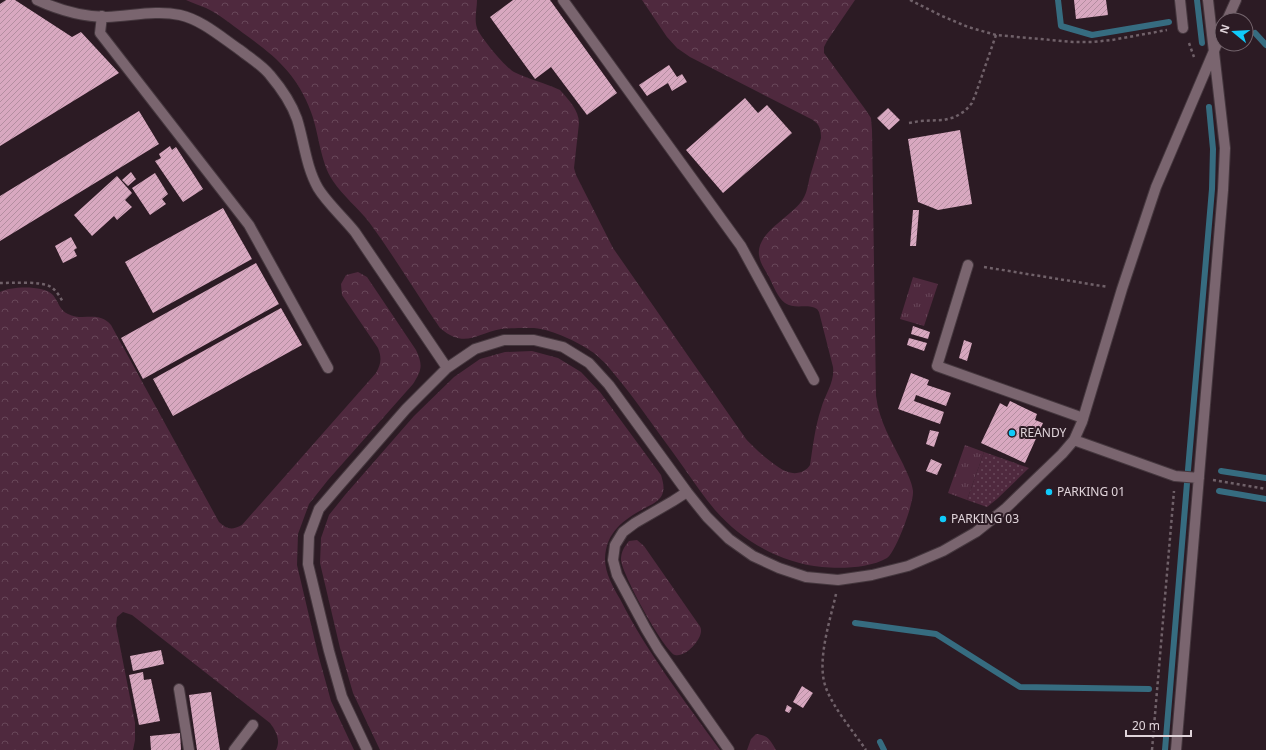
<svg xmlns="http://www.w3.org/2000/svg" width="1266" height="750" font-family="'Noto Sans',sans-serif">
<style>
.grass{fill:url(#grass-tufts)}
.forest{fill:url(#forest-crowns)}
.garden{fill:url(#garden-dots)}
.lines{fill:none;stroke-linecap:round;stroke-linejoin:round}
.stream{stroke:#366c80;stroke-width:6}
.building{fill:url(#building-hatch)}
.service-casing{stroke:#45373e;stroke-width:12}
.minor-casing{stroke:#45373e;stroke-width:12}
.path{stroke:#706169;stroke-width:2.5;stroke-dasharray:3 3;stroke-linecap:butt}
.service{stroke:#7a656f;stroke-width:10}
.minor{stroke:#7a656f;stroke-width:10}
.poi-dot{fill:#10cafa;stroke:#2c1b24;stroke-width:1.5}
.labels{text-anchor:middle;stroke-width:4;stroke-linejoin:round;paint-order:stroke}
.poi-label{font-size:12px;fill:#e0d4da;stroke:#2c1b24;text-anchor:start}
</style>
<defs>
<pattern id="grass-tufts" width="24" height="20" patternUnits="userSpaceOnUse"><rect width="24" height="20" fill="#4f293e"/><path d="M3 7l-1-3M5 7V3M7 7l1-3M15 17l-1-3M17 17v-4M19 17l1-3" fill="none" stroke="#684759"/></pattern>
<pattern id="forest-crowns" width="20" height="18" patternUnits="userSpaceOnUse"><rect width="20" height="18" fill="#4f293e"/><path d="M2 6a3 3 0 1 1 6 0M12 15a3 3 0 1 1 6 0" fill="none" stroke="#684759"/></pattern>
<pattern id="garden-dots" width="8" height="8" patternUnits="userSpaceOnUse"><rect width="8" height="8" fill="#4f293e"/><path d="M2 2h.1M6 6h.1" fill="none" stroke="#684759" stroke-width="1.8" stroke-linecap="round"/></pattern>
<pattern id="building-hatch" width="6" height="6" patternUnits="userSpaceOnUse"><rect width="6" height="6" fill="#d8a8c0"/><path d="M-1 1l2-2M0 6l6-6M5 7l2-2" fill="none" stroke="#b38ea0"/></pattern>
</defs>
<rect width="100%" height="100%" fill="#2c1b24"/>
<!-- grass -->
<path class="grass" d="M913,277l25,7 -14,42 -24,-7z
M965,445l19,7 -17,48 -19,-7z"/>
<!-- forest -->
<path class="forest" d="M186,0h291c0,9 -3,19 0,28 3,9 29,40 37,44 14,7 31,11 46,18 8,9 19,20 19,33l-5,45 2,7 37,73 133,191c8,9 31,30 42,33 8,3 18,0 22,-7 3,-19 5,-38 11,-56 4,-15 14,-27 12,-42l-14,-55 -2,-3c-10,-6 -22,1 -32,-6 -7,-5 -12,-18 -16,-26 -4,-7 -9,-14 -10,-22 -3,-23 33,-38 44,-56 4,-6 5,-15 7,-23 4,-12 7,-25 11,-38 0,-8 -1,-13 -8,-18l-123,-63 -13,-9 -10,-11 -25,-37h213l-28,41 -3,6v6l41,56 6,9 1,12 4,266c3,25 16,46 27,68 4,9 9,18 10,27 1,12 -17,61 -26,67 -17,10 -46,11 -65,9 -41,-4 -80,-26 -107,-57 -11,-13 -21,-28 -31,-42 -15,-21 -31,-43 -47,-65 -10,-14 -21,-27 -32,-40 -4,-3 -7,-7 -11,-10 -16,-11 -40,-23 -60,-25 -9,0 -24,0 -33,1 -26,5 -36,20 -61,-1 -24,-35 -46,-72 -71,-106 -11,-14 -26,-26 -36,-41 -13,-19 -14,-48 -22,-69 -14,-38 -36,-56 -68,-79 -12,-9 -24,-19 -37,-25 -7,-3 -14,-5 -20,-8z
M358,272l9,5 49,73c7,15 6,20 -3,34l-85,96 -19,24 -11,30 -1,31 21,89 13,47 23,49h-78c5,-10 0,-19 -6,-27l-138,-108 -9,-3 -6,5 -1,9 19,97v17l-2,10h-133v-458c11,-6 44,-7 53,3 5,6 7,16 15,19 15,8 30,-4 43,11l108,197c9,8 13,8 23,3l134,-152c5,-9 6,-15 2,-25l-36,-53 -1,-11 5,-9z
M532,351l26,7 23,14 19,20 61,83c2,7 4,13 1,20 -3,6 -11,10 -17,13 -22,12 -39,24 -40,51 0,14 8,28 15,40 27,54 65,102 100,151h-340l-27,-57 -13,-45 -20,-85 1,-25 8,-23 16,-20 69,-79 40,-39 26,-18 25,-7z
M637,540l7,6 55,79c1,1 2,3 2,5 1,10 -16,28 -26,25 -11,-4 -53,-81 -54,-95 0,-8 3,-13 8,-19z
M756,734c12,1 14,6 20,16h-29l4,-11z"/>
<!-- garden -->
<path class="garden" d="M984,452l45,16 -32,31 -10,8 -20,-7z"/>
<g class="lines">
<!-- stream -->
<path class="stream" d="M1058,0l3,26 31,9 77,-13
M1197,0l5,43
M1255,33l11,12
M1188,470l24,-281 1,-40 -4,-42
M1221,471l45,7
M1219,491l47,8
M855,623l81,11 84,53 129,2
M880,742l4,8
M1165,750l22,-267"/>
</g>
<!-- building -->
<path class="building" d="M6,0h9l57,37 9,-5 38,41 -119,73v-142z
M513,0h37l67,93 -30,22 -36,-48 -16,12 -45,-62z
M1074,0h32l2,15 -32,4z
M669,65l8,12 5,-3 5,8 -15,9 -4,-8 -21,13 -8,-11z
M745,98l13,15 9,-8 25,28 -69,60 -37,-43z
M888,108l12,12 -11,10 -12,-12z
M139,111l20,33 -159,97v-45z
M960,130l12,74 -34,6 -20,-8 -10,-63z
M170,146l2,4 4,-3 27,42 -20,13 -28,-41 6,-3 -2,-4z
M131,172l5,7 -8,7 -6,-6z
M155,173l13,21 -6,5 4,5 -16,11 -18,-27z
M117,176l15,17 -7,7 7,7 -15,13 -3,-4 -22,20 -18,-21z
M223,208l29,51 -99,54 -28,-51z
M913,210h6l-3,36h-6z
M71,237l6,11 -3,2 3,6 -14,7 -8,-17z
M256,263l23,41 -136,75 -22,-41z
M281,308l21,37 -129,71 -20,-37z
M913,326l17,6 -2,7 -17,-5z
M909,338l18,5 -3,8 -17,-6z
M964,340l8,3 -5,18 -8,-3z
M911,373l18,7 -2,5 24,8 -5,13 -30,-11 -2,6 30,11 -4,12 -42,-15z
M1010,401l27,13 -2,6 8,3 -18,40 -44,-20 19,-40 7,4z
M930,430l9,2 -5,15 -8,-3z
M931,459l11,5 -5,11 -11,-4z
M161,650l3,14 -31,7 -3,-15z
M143,672l1,8 7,-1 9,42 -21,4 -10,-50z
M802,686l11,7 -10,15 -10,-6z
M211,692l9,58h-23l-8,-55z
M787,705l5,3 -3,5 -4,-2z
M180,733l1,17h-30l-1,-14z"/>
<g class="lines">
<defs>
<path id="service" d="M1180,0l3,28
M968,265l-31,101 146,52"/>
<path id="minor" d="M37,0c22,10 46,17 70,17 25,-1 49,-7 73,-2 22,5 41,22 60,35 10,8 22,15 30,25 11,13 21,27 27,44 7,22 9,48 21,69 9,15 26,30 37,44l92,136
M563,0l178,246 73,134
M102,16l-2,17 149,192 79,143
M1227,20l9,-20
M1074,440l101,36 24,2
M687,492l-14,9 -38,22 -12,9 -8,13 -2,15 4,15 29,54 12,20 71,101
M179,689l10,61
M234,750l19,-25
M367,750l-25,-53 -13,-46 -21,-87 1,-28 10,-27 18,-21 69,-79 41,-41 28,-19 29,-9h30l29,7 26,16 20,22 78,107 20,25 22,22 24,17 26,12 27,9 32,3 34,-5 36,-9 35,-15 33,-19 29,-23 57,-55 12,-14 8,-18 40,-133 34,-102 66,-155
M1176,750l47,-560 2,-42 -17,-148"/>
</defs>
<!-- service casing -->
<use href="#service" class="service-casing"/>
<!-- minor casing -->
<use href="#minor" class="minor-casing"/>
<!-- path -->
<path class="path" d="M910,0l32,16 26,11 28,8 77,7h19l20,-2 55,-10
M1189,43l5,14
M909,123l11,-2 24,-1 11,-3 10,-6 7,-8 4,-10 20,-58
M984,267l124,20
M0,283c12,0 42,-2 51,4 6,4 9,10 12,15
M1213,480l53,9
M836,594c-6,27 -20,68 -10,94 8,21 27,43 40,62
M1152,750l22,-259"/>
<!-- service -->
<use href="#service" class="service"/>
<!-- minor -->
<use href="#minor" class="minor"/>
</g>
<!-- markers -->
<g class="poi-dot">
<circle cx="1012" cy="433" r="4"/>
<circle cx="1049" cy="492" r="4"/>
<circle cx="943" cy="519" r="4"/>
</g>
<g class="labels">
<!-- poi labels -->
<g class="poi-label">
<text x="1020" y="437">REANDY</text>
<text x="1057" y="496">PARKING 01</text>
<text x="951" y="523">PARKING 03</text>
</g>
</g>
<!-- north arrow -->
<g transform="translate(1234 32) rotate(288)"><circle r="19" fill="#2c1b24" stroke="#74656d"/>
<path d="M0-3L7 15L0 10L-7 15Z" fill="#10cafa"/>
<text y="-6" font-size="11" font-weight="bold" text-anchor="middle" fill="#e0d4da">N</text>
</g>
<!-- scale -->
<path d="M1126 730v6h65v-6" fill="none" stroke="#e0d4da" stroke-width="2"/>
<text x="1132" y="730" font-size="12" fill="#e0d4da" stroke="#2c1b24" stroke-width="3" paint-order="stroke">20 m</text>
</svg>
